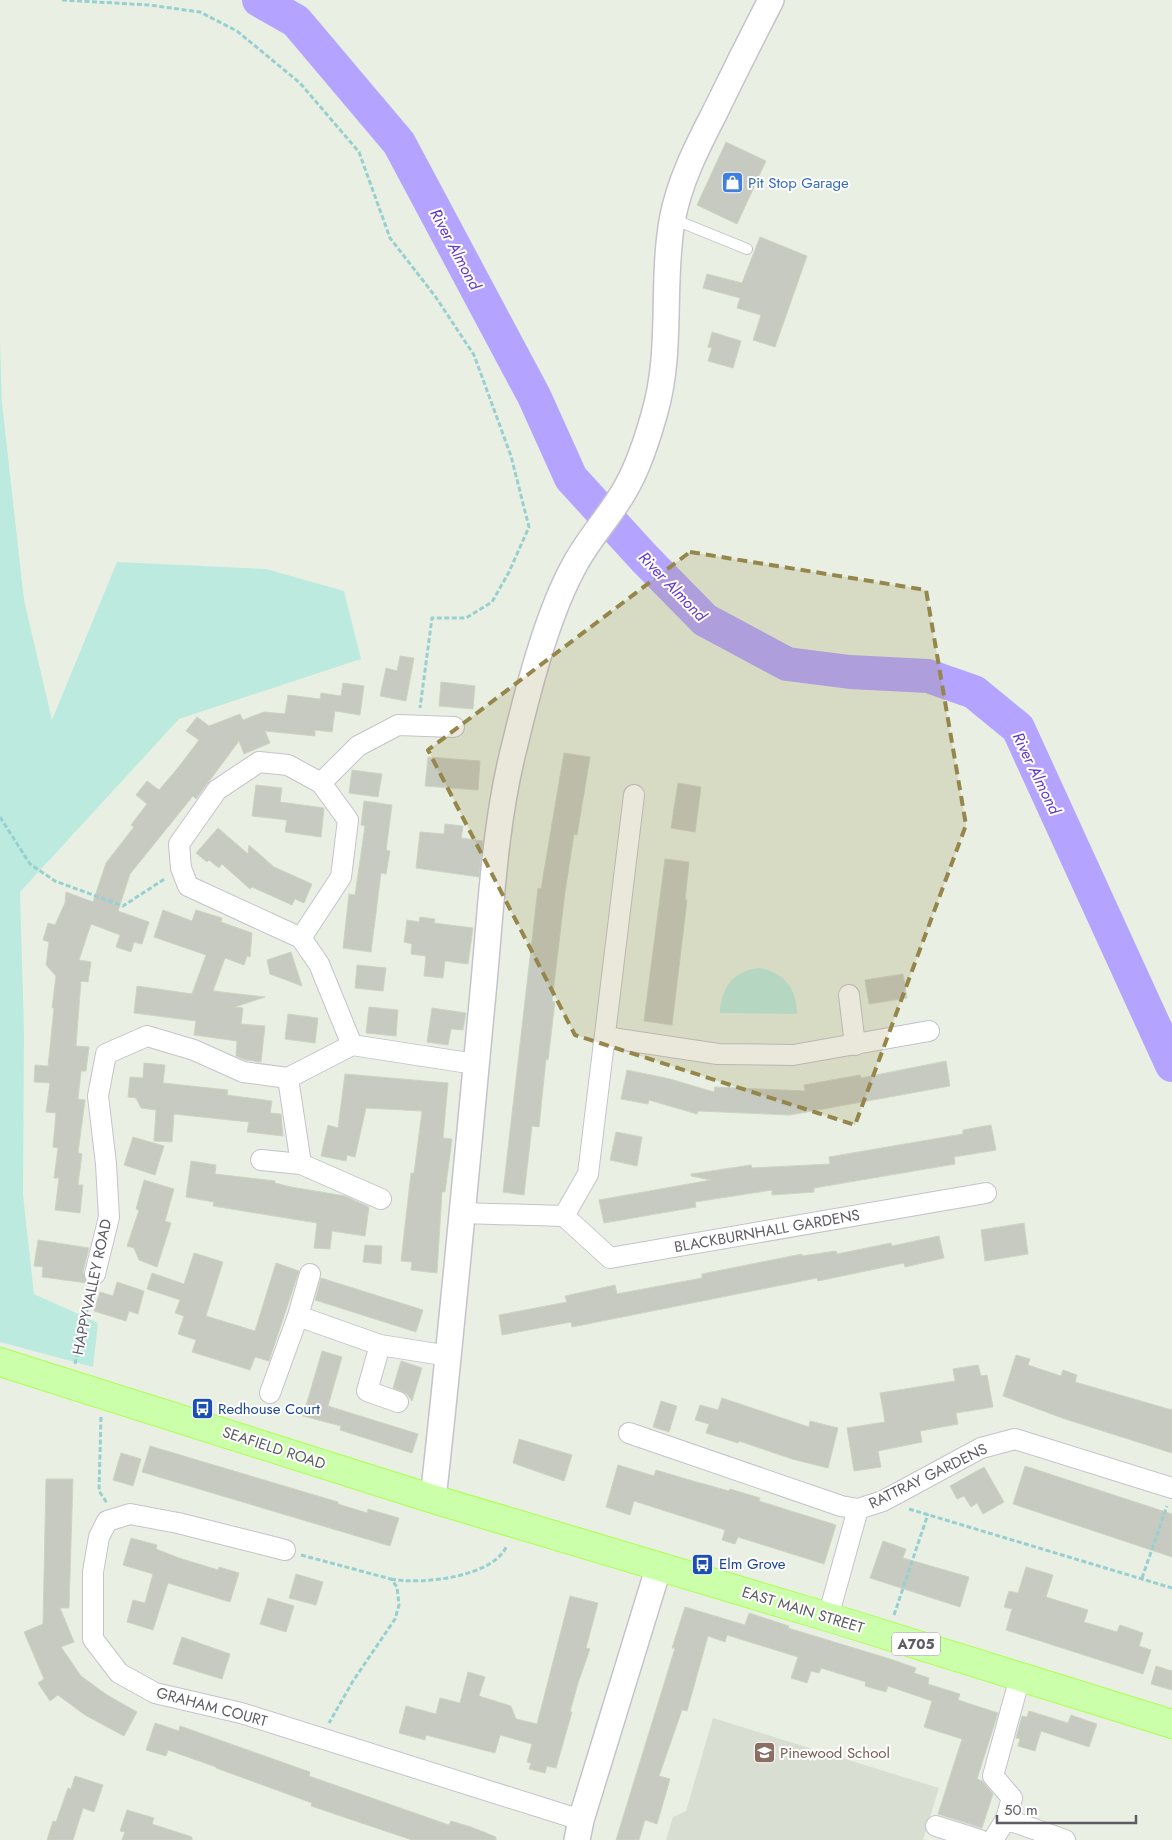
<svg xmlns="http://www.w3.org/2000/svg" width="1172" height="1840" font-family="Jost,sans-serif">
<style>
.education{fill:#d8dfd2}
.green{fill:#bdeadf}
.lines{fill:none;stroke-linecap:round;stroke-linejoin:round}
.river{stroke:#b5a4ff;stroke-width:34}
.building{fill:#c6cac0;stroke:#ccd5c1}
.service-casing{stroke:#c5c2cb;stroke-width:12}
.minor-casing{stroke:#c5c2cb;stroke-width:22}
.tertiary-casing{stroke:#c5c2cb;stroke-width:28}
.primary-casing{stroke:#aaff4d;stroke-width:30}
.path{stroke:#98cfd1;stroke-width:3;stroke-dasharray:5 2.5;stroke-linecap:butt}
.service{stroke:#fff;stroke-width:10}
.minor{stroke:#fff;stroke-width:20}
.tertiary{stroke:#fff;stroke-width:25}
.primary{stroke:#ccffa9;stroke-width:28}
.marked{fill:#95864c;fill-opacity:0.2;stroke:#95864c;stroke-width:4;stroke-dasharray:10 6;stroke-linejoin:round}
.labels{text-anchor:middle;stroke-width:4;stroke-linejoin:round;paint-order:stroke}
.shield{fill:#fff;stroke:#8e8c93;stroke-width:1}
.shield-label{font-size:14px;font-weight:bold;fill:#5e5b65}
.shop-label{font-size:15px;fill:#366cbe;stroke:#fff;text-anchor:start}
.street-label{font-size:15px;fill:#5e5b65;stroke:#fff}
.transit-label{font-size:15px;fill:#164399;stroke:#fff;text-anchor:start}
.education-label{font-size:15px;fill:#785e54;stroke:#fff;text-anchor:start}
.water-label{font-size:16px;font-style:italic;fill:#6239cf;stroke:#fff}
</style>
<rect width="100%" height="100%" fill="#e9f0e3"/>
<!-- education -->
<path class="education" d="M713,1718l226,70 -16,52h-257l7,-23 13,-6z"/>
<!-- green -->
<path class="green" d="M0,340l2,63 22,197 28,120 65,-158 149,7 78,22 17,68 -182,60 -159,173 4,140 -1,163 11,99 64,29 -5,44 -93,-25z
M760,968c25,5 37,21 37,46l-77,-1c1,-26 14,-43 40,-45z"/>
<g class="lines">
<!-- river -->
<path class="river" d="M259,0l37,21 103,122 135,253 37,82 74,81 60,61 82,44 63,8 78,4 46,16 44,36 154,337"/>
</g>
<!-- building -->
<path class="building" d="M726,142l40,19 -29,63 -40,-19z
M760,237l47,19 -32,91 -22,-7 8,-25 -24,-7 3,-10 -37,-10 4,-14 35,9z
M712,332l29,9 -8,27 -25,-7 4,-13 -4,-1z
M400,656l14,2 -8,43 -26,-5 6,-28 11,3z
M441,682l34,4 -2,23 -34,-3z
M343,683l21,3 -4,29 -25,-4 -3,21 -17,-2v6l-50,-5 5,12 -26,11 -5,-13 -43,58 -3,-3 -63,78 -12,37 31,11 -7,22 -8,-2 -3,10 -15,-5 4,-12 -29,-11 -12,36 12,2 -3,20 -7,-1 -5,65 13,1 -3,24h-5l-3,28 7,1 -7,53 4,1 -4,31h5l-3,28 -25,-3 4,-32h-5l4,-30 -5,-1 3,-34 -10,-1 4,-29 -16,-1 1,-17 13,1 6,-58h-2l4,-32 -10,-11 3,-23 -6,-2 5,-17 7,2 10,-22 1,-11 27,10 13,-39 28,-36 -3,-2 16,-21 -11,-9 11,-14 12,9 18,-21 22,-29 -13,-9 11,-14 12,9 31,-12 3,6 21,-8 21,2 3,-19 32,4 1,-6 20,3z
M564,753l26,4 -13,78 -3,-1 -9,58 -13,109 3,1 -7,58 -2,-1 -7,68 -7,-1 -8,69 -21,-3 35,-304 3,1z
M428,757l52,4 -2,29 -53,-4z
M352,770l30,4 -4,23 -29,-4z
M678,783l23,4 -6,45 -24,-4z
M256,785l26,3 -2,14 44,6 -3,29 -36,-5 2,-12 -35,-4z
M364,801l28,4 -6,45 4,1 -4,23 -5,-1 -10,79 -28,-4 6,-54 6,1 10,-69 -4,-1z
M445,824l18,2 -2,12 22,3 -4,36 -63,-9 4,-36 24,2z
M218,828l30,26 1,-9 25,22 38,17 -8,19 -9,-4 -3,6 -40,-18 -2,2 -28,-25 -3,4 -10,-8 -2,2 -11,-9z
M665,859l24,3 -4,38h2l-15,125 -28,-4z
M163,910l29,11 4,-11 26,8 -1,4 31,11 -2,24 -3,-1 -3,9 -19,-7 -12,33 52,6 -30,10 8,1 -2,16 24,2 -4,36 -15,-2 -10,-4 1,-15 -43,-6 2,-14 -62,-8 3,-27 55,8 14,-39 -52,-18z
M420,917l15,2 -1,4 39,5 -5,36 -23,-3 -2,17 -19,-2 2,-20 -15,-2 1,-10 -8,-2 3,-22 12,2z
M291,952l11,34 -32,-12 -3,-14z
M357,965l29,3 -3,23 -28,-3z
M903,974l4,24 -38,6 -4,-24z
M369,1007l29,3 -2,26 -30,-3z
M432,1008l34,5 -3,17 -12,-1 -3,16 -21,-3z
M288,1014l30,4 -3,25 -30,-4z
M946,1061l4,25 -160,29 -92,-4 -1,3 -48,-14 -1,4 -27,-5 6,-29 43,9 44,13 1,-5 90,4 -1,-6 56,-10 1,3z
M144,1063l21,2 -2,18 65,7 -1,5 45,6 -2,12 11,1 2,22 -36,-4 2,-10 -75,-8 -2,28 -18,-1 2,-31 -15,-2 -5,-10 -8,-1 2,-20 13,1z
M345,1074l103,9 -5,55 9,1 -7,53h-3l-5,81 -26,-3 1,-8 -11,-1 10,-88h3l8,-62 -56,-3 -11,49 -8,-2 -1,6 -25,-5 7,-31 10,3z
M991,1125l5,25 -42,7 1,7 -141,24v4l-42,3v-5l-77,12 1,5 -92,16 -5,-23 112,-20 -20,-4v-2l60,-9 1,3 78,-4 -1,-7 134,-23v-4z
M616,1132l26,5 -5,29 -27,-6z
M133,1137l31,9 -9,29 -31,-10z
M191,1161l25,4 -1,9 60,7v2l16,4 54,9 24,11 -4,29 -33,-5 -2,18 -16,-1 3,-25 -104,-17 1,-4 -28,-5z
M144,1180l30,9 -9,32 6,2 -14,44 -18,-7 -5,-12 -7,-2 12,-36 -3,-1z
M1024,1223l4,31 -43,7 -4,-31z
M939,1236l5,22 -39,9 -1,-4 -86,18 -1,-3 -245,49 -1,-5 -69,13 -3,-20 68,-13 -2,-6 50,-11 2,9 85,-16v-4l100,-20v2l34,-5 1,3 54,-11 1,3z
M38,1240l51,8 -6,24 4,11 -45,-6 1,-10 -9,-1z
M365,1245l17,1 -1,18 -18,-2z
M194,1253l29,9 -17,54 49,15 21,-68 23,8 -30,90 -14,-4 -5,13 -58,-18 4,-12 -18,-6 6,-18 -9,-3 5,-13 -33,-11 5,-16 32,11z
M321,1278l102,32 -7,22 -101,-32z
M117,1282l27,9 -6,23 -9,-3 -3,10 -32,-10 6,-19 13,4z
M322,1351l20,6 -14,49 90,28 -6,19 -72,-23 1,-4 -38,-10z
M1016,1355l14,4 -2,6 33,11 2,-6 14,5 -2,7 97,28v43l-110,-35 -59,-22z
M401,1361l21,7 -10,33 -5,-7 -14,-6z
M978,1365l3,11 6,-1 6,32 -37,6 2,11 -38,7 2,11 -44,9 3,16 -27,4 -7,-43 38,-6 -5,-29 75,-12 -2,-12z
M722,1398l87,29 1,-6 28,7 -10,40 -36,-9 -53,-18 -1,2 -32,-10 3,-9 -14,-4 5,-15 18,5z
M661,1401l16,5 -8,26 -16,-5z
M519,1439l53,16 -8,26 -51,-18z
M150,1446l188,56v2l29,9 1,-4 31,9 -9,28 -248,-74z
M121,1453l20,6 -8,27 -20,-6z
M618,1465l36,11 2,-6 37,11 36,10 1,-2 30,9 -1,3 77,24 -12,39 -86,-27 -3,7 -13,-4 3,-10 -91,-29 -4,14 -24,-8z
M1025,1466l147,48v43l-159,-53z
M984,1467l20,35 -21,12 -6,-11 -6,4 -7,-11 -7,3 -7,-13z
M46,1479h27l-4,129h-9l14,34 -13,5 20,29 26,19 30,17 -13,24 -39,-21 -27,-20 -8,6 -12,-18 6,-4 -20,-47 19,-8z
M131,1538l26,7 -1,4 23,9 39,12 1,-3 20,6 -9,29 -62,-19 -15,47 -26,-8 6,-22 12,3 8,-29 -30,-9z
M883,1541l23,8 -3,9 66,19 -9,30 -90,-29z
M1026,1567l27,8 -7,22 42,13 -4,12 33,10 3,-7 23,8 -4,13 12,4 -8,24 -137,-44 6,-21 -8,-2 5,-16 9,2z
M296,1574l27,8 -7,23 -27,-7z
M570,1596l28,7 -12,45 4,1 -12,34 -8,29h2l-16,56 -9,-2 -2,7 -16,-4 2,-6 -4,-1 5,-18 -32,-9 -5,18 -69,-18 -1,5 -26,-7 7,-27 30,8 4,-16 20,5 8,-31 17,5 -6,19 32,10 5,13 21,5z
M268,1598l26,8 -8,26 -26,-8z
M685,1607l60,18 4,-12 40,13 -1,2 102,31 26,9 -2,5 15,5 -1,6 32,10 -2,6 40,13 -21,66 5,2 11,13 -11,34 -44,-14 24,-75 -38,-12 8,-26 -44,-15 -2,6 -21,-6 1,-4 -45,-14 -2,5 -8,-2 -4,12 -16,-5 7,-21 -71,-22 -2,7 -17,-6 -21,75 -5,-1 -23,66 11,3 -13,45 -12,-4 -6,20h-23l59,-192h-3z
M182,1637l48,17 -8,25 -49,-15z
M1156,1666l16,5v19l-21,-6z
M1029,1711l39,12 3,-8 26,9 -8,23 -48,-16 -6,20 -17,-5 2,-7 -4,-1 6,-22 5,1z
M155,1723l24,8 1,-5 130,46 -1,4 140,49 2,-4 20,6 25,10v3h-84l-101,-34 1,-3 -96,-35v-1l-48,-17 -2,6 -20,-6z
M75,1776l28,9 -9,27 -11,-4 -10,32h-26l6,-19 3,1 12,-34 3,1z
M127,1810l27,8 -2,6 40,13v3h-70l3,-8 -5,-1z"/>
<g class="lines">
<defs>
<path id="service" d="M673,219l74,30"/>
<path id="minor" d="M321,783l37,-37 40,-21 56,2
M301,938l40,-61 7,-57 -27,-37 -33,-18 -29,-3 -42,28 -38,54 2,24 7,18 113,52 18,26 33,81
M849,995l6,50
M605,1037l113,17 75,1 136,-24
M288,1078l13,86
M261,1160l40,4 80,35
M461,1213l103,3 46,42 376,-65
M564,1216l24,-42 46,-379
M95,1274l14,-57 -3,-53 -8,-68 8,-42 41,-18 47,14 49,22 45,6 64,-33 123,19
M298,1316l82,29 69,11
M380,1345l-13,46 31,11
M270,1393l28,-77 12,-42
M629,1433l212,73 17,3 25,-8 98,-53 34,-9 157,49
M285,1550l-107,-27 -48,-9 -23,7 -8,16 -6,35v67l26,34 36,20 86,20 340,107
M828,1617l30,-108
M1006,1819l59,21
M936,1826l44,14
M993,1840l13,-21 6,-21 -19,-22 27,-99"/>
<path id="tertiary" d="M433,1499c19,-169 34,-338 50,-506 8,-83 11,-168 32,-249 13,-54 32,-129 59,-178 14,-27 37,-51 52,-78 13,-23 21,-48 28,-73 19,-63 7,-129 18,-194 7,-39 25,-74 43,-109 18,-37 37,-75 56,-112
M577,1840l4,-20 78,-254"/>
<path id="primary" d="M0,1362l433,137 395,118 344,107"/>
</defs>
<!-- service casing -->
<use href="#service" class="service-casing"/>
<!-- minor casing -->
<use href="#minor" class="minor-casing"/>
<!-- tertiary casing -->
<use href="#tertiary" class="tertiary-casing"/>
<!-- primary casing -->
<use href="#primary" class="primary-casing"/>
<!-- path -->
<path class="path" d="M62,0l87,5 51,7 37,19 63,52 59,69 31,86 45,58 39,59 37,101 18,71 -20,45 -17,30 -26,16h-34l-12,90
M0,817l30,47 25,17 68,25 43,-28
M75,1364l16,-72
M101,1417l-2,74 8,12
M909,1509l263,79
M301,1555l90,24 6,8 2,18 -4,14 -42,62 -24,42
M1142,1578l25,-72
M391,1579c31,6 104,-2 116,-34
M894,1615l34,-101"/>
<!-- service -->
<use href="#service" class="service"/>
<!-- minor -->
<use href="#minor" class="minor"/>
<!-- tertiary -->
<use href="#tertiary" class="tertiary"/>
<!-- primary -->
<use href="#primary" class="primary"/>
</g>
<!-- marked area -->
<path class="marked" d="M690,552l236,38 40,235 -111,300 -280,-90 -147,-285z"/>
<!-- icons -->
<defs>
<symbol id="shop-square" viewBox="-11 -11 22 22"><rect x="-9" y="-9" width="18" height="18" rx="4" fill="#3f7fe0" stroke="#fff"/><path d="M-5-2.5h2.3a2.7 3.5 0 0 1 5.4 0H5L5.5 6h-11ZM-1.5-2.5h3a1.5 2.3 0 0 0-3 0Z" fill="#fff"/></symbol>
<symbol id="bus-square" viewBox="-11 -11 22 22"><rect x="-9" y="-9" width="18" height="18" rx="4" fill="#1a4fb4" stroke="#fff"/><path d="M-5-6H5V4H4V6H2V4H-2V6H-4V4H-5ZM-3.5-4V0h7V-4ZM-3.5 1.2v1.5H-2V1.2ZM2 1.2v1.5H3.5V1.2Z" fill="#fff"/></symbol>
<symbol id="school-square" viewBox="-11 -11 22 22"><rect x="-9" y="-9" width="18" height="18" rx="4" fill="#8d6e63" stroke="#fff"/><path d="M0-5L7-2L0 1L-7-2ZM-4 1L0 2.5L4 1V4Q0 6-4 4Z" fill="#fff"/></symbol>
</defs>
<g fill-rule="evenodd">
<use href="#shop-square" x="720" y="170" width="25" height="25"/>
<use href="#bus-square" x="190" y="1396" width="25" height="25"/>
<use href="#bus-square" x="690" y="1552" width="25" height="25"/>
<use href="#school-square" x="752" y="1740" width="25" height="25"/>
</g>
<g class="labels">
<!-- shield labels -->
<rect class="shield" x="892" y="1632.5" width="48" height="23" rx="4"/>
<g class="shield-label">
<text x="916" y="1649">A705</text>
</g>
<!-- shop labels -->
<g class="shop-label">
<text x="748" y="188">Pit Stop Garage</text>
</g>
<!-- street labels -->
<g class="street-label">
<text transform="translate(767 1231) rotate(-10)" y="5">BLACKBURNHALL GARDENS</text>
<text transform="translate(92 1287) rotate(-78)" y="5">HAPPYVALLEY ROAD</text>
<text transform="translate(274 1448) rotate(18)" y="5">SEAFIELD ROAD</text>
<text transform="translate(928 1476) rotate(-26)" y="5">RATTRAY GARDENS</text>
<text transform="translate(803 1610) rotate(17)" y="5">EAST MAIN STREET</text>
<text transform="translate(212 1707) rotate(15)" y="5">GRAHAM COURT</text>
</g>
<!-- transit labels -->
<g class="transit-label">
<text x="218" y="1414">Redhouse Court</text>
<text x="719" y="1569">Elm Grove</text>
</g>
<!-- education labels -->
<g class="education-label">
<text x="780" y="1758">Pinewood School</text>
</g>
<!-- water labels -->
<g class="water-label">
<text transform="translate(456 249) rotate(62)" y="6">River Almond</text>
<text transform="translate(673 586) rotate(46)" y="6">River Almond</text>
<text transform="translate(1037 773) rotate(64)" y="6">River Almond</text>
</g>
</g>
<!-- scale -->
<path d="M997 1815v8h139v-8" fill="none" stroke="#5e5b65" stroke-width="2.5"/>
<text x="1004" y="1815" font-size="15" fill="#5e5b65" stroke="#ffffff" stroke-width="4" paint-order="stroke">50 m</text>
</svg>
